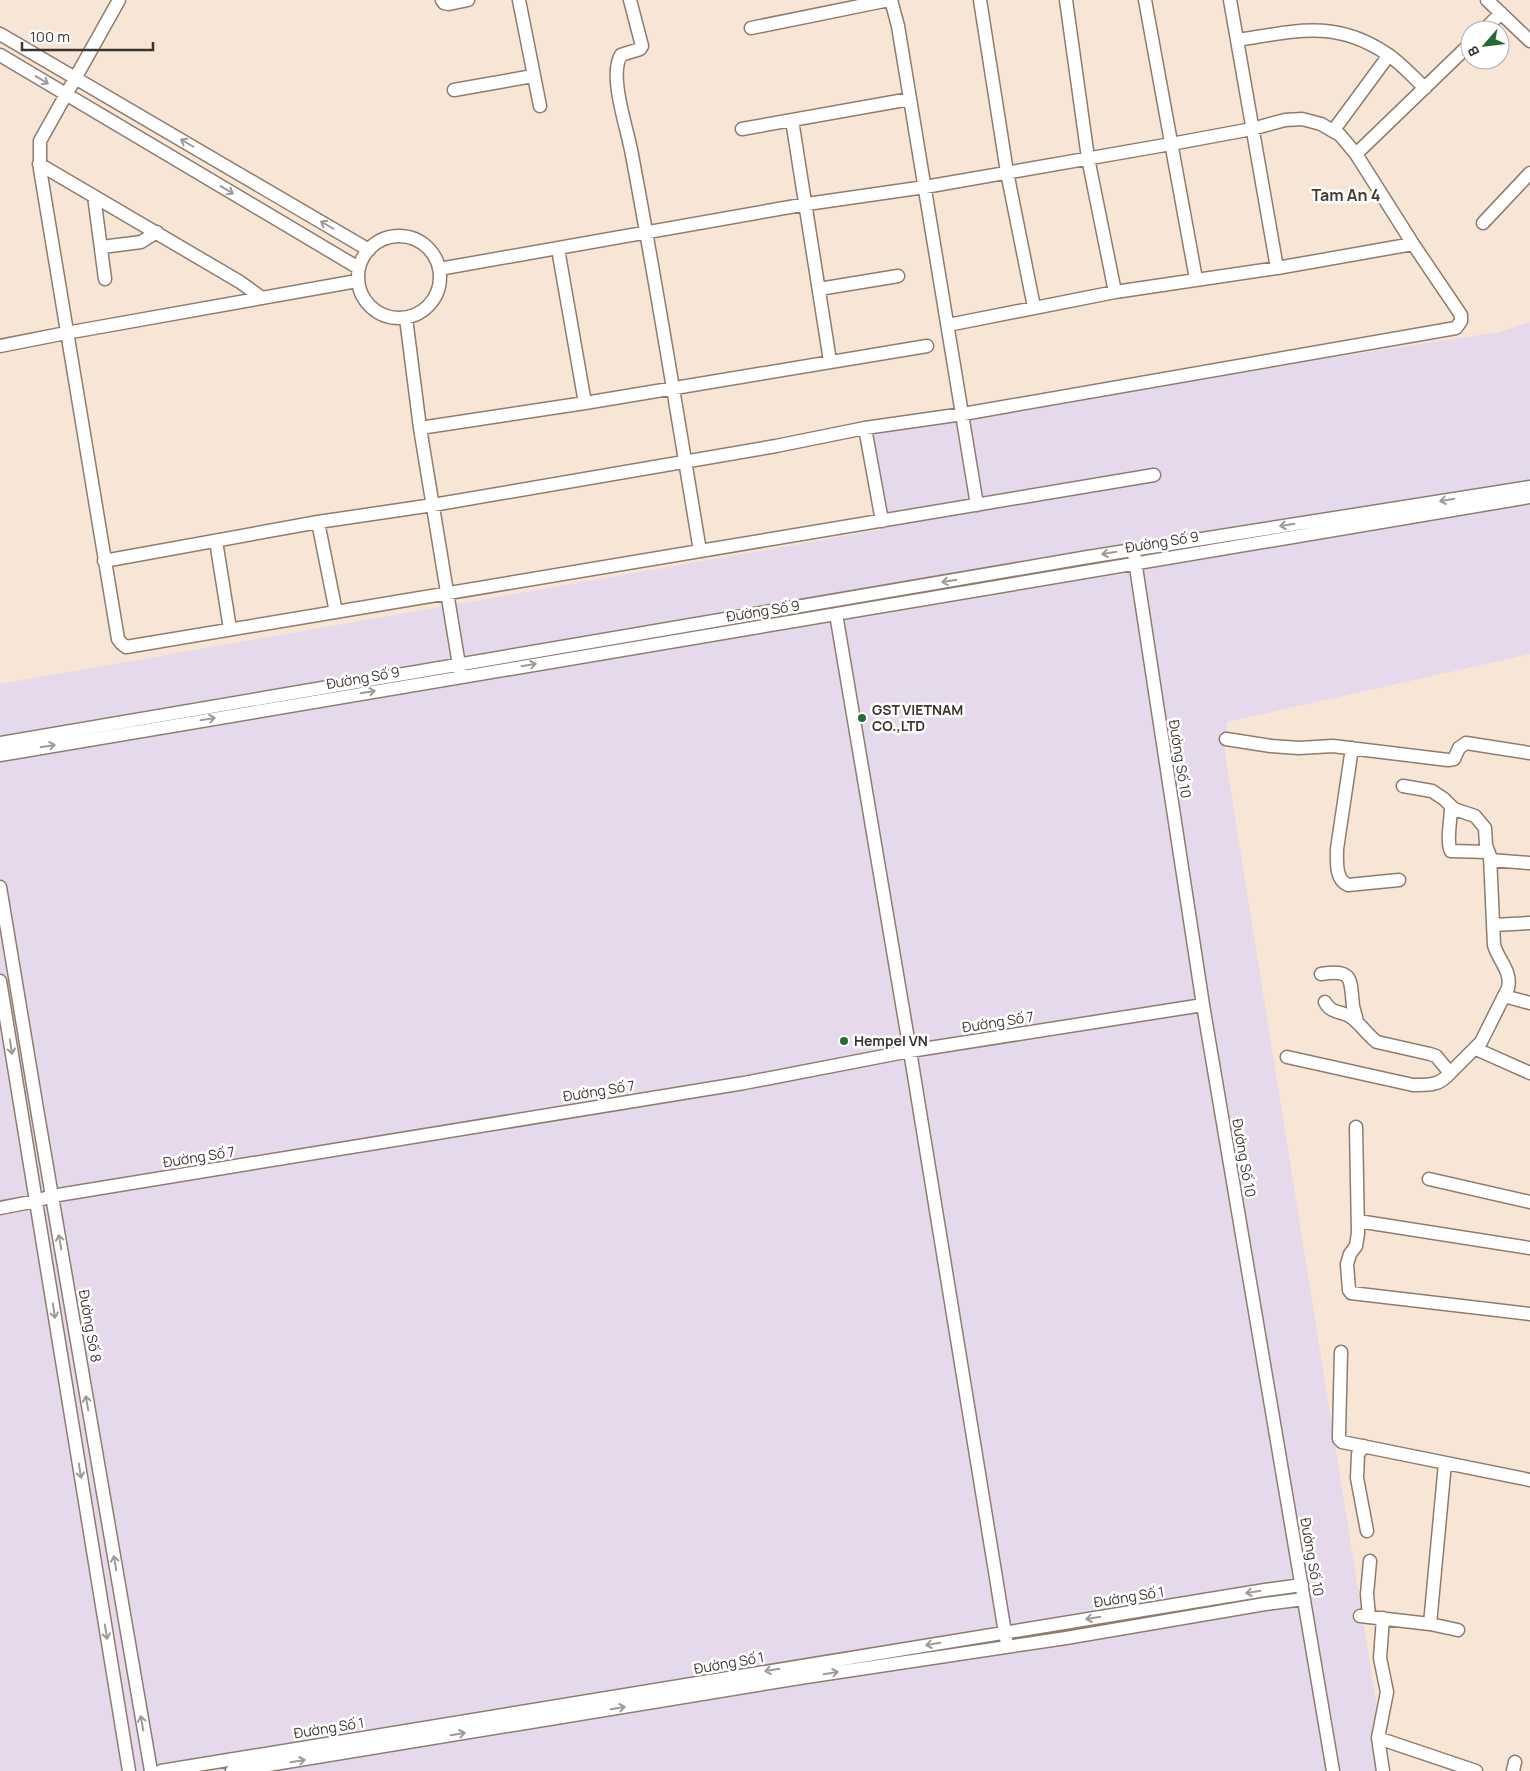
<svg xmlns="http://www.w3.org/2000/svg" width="1530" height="1771" font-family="Manrope,sans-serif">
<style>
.industrial{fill:#e7d9ec}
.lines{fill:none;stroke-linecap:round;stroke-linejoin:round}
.minor-casing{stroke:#8c7d6f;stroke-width:15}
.minor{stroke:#fff;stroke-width:12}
.oneway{stroke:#9e9a97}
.poi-dot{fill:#266934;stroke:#fff;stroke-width:2}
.labels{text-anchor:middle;stroke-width:5;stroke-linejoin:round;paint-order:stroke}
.street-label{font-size:14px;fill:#3c352f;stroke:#fff}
.poi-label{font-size:14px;font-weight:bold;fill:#3c352f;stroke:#fff;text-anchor:start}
.quarter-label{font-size:16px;font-weight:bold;fill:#47392d;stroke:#fff}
</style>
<rect width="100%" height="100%" fill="#f7e5d6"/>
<!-- industrial -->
<path class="industrial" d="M1530,322v332l-303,68 -2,32 162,1017h-1387v-1087l885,-155 -15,-100 629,-97z"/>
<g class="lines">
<defs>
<path id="minor" d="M119,0l-79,141v28l78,470 4,5 4,3 574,-96c-22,-132 -43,-264 -68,-396 -4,-25 -24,-79 -11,-100l19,-6 2,-3 -12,-46
M442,0l2,3 5,1 19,-4
M519,0l21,106
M891,0l7,26 79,479
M980,0l27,172 27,135
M1066,0l22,158 27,134
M1145,0l51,279
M1230,0l47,268
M1487,0l43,41
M751,28l138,-28
M1484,30l17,-17
M0,34l369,216
M1238,40c58,-9 97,-21 149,14 14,9 26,23 38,34
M0,55l357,212
M454,90l79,-14
M792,120l38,241
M742,129l168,-30
M1333,131l56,-76
M1356,154l114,-110
M39,164l201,118 22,16
M94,196l11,83
M1483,223l47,-50
M358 277a41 41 0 1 1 82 0a41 41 0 1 1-82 0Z
M102,247l39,-5 16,-10
M558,249l27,154
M819,289l79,-13
M406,318l14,110 40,243
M948,325l167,-33 162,-24 136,-24
M0,346l66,-13 291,-52
M420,428l165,-25 342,-57
M865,428l17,93
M318,522l18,90
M216,541l14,88
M700,551l454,-76
M1134,554l69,451 130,766
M104,561l214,-39 115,-17 343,-59 89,-18 98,-14 493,-86 5,-7v-6l-48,-71 -57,-90 -16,-19 -19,-11 -19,-5 -17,1 -33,9 -81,15 -246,43 -118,17 -368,65
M836,614l74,437 96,588
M1226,739l45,7 28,2 34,-2 115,14 6,-1 5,-11 7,-5 64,10
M0,743l1088,-186 442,-70
M1352,748l-15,101c0,12 -2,31 11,36l51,-5
M0,755c510,-87 1020,-174 1530,-258
M1451,808c0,11 -5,34 0,43l37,1
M1490,860l39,3
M0,887l38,228 113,656
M1494,925l36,-2
M1321,974c33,-5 29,5 32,32 1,5 3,10 4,16
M0,981l129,790
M1504,996l26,7
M1325,1002c6,12 17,9 26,15 10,7 16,18 26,25l53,12 6,2 14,17 31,-31 27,-54c4,-17 -10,-28 -14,-43l-4,-89 -4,-11 -1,-17 -10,-12 -21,-7 -10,-10 -12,-8 -29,-5
M1476,1049l54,24
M1287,1057l126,28c16,0 26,1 37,-12
M1356,1127l2,106 -2,13 -6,8 -3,10 2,26 2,3 179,21
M1429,1179l101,23
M0,1208l36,-7 16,-5 692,-113 166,-32 293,-46
M1358,1221l172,27
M1341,1352l-2,82v5l3,3 188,38
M1364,1446l-6,8 -1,24 10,53
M1360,1616l70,8 28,6
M1369,1617l-2,-23 3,-33
M1383,1618l-3,40 7,34 -9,46 5,33
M1430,1624l15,-161
M1378,1738l98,33
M161,1771l1104,-181 37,-5
M232,1771l574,-94 260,-39 199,-34 39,-5
M1513,1771l2,-9"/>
</defs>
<!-- minor casing -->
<use href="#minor" class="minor-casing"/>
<!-- minor -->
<use href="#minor" class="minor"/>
</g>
<!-- one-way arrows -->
<defs><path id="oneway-shaft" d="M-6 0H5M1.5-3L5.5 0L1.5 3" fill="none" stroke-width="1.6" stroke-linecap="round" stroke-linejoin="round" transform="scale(1.25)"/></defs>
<g class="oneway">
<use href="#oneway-shaft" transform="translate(42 80) rotate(31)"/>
<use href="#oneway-shaft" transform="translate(187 143) rotate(-150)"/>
<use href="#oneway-shaft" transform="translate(227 190) rotate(31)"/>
<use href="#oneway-shaft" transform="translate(327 225) rotate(-150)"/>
<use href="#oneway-shaft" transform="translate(1447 500) rotate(171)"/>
<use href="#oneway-shaft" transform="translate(1287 525) rotate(171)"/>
<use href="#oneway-shaft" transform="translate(1109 553) rotate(171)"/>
<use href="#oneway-shaft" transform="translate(949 581) rotate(170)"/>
<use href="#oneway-shaft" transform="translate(529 665) rotate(-9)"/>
<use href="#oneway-shaft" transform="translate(368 692) rotate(-10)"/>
<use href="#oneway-shaft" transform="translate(208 719) rotate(-10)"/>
<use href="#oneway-shaft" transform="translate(48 746) rotate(-10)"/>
<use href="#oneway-shaft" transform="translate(11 1047) rotate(81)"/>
<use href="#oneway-shaft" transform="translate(60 1242) rotate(-100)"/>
<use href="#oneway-shaft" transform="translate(54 1311) rotate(81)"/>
<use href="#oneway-shaft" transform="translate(87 1403) rotate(-100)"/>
<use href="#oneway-shaft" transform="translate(80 1471) rotate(81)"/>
<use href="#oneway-shaft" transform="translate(115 1563) rotate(-100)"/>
<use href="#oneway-shaft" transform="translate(1253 1592) rotate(171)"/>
<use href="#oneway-shaft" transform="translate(1093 1618) rotate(171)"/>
<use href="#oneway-shaft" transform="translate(106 1632) rotate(81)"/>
<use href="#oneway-shaft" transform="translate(933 1644) rotate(171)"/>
<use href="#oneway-shaft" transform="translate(772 1670) rotate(170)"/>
<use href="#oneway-shaft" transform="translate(831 1673) rotate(-9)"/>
<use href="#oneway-shaft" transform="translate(618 1708) rotate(-9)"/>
<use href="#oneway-shaft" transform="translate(142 1723) rotate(-100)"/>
<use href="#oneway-shaft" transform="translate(458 1734) rotate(-9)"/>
<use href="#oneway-shaft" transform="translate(298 1761) rotate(-9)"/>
</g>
<!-- markers -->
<g class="poi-dot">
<circle cx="862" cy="718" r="5"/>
<circle cx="844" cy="1041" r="5"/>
</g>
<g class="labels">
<!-- street labels -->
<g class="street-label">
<text transform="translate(1162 542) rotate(-9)" y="5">Đường Số 9</text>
<text transform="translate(763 611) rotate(-9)" y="5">Đường Số 9</text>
<text transform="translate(363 678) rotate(-10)" y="5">Đường Số 9</text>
<text transform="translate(1180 759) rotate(81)" y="5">Đường Số 10</text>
<text transform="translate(998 1022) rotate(-9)" y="5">Đường Số 7</text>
<text transform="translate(599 1091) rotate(-9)" y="5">Đường Số 7</text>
<text transform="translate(199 1157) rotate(-9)" y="5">Đường Số 7</text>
<text transform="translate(1244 1158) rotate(80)" y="5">Đường Số 10</text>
<text transform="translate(90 1326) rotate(80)" y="5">Đường Số 8</text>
<text transform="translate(1312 1557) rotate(80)" y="5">Đường Số 10</text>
<text transform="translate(1129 1597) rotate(-9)" y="5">Đường Số 1</text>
<text transform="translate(729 1663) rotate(-10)" y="5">Đường Số 1</text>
<text transform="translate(329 1728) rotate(-9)" y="5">Đường Số 1</text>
</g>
<!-- poi labels -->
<g class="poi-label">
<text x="872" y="715">GST VIETNAM<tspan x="872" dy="16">CO.,LTD</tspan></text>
<text x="854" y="1046">Hempel VN</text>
</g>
<!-- quarter labels -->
<g class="quarter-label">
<text x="1346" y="201">Tam An 4</text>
</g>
</g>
<!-- north arrow -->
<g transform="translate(1485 45) rotate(242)"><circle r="24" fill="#ffffff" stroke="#b1aeac"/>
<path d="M0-4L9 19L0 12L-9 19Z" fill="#266934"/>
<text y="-8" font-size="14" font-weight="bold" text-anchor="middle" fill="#3c352f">B</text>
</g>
<!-- scale -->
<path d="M22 42v8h131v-8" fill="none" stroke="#3c352f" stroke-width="2.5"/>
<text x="30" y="42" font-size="15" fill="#3c352f" stroke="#ffffff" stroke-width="4" paint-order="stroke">100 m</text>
</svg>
